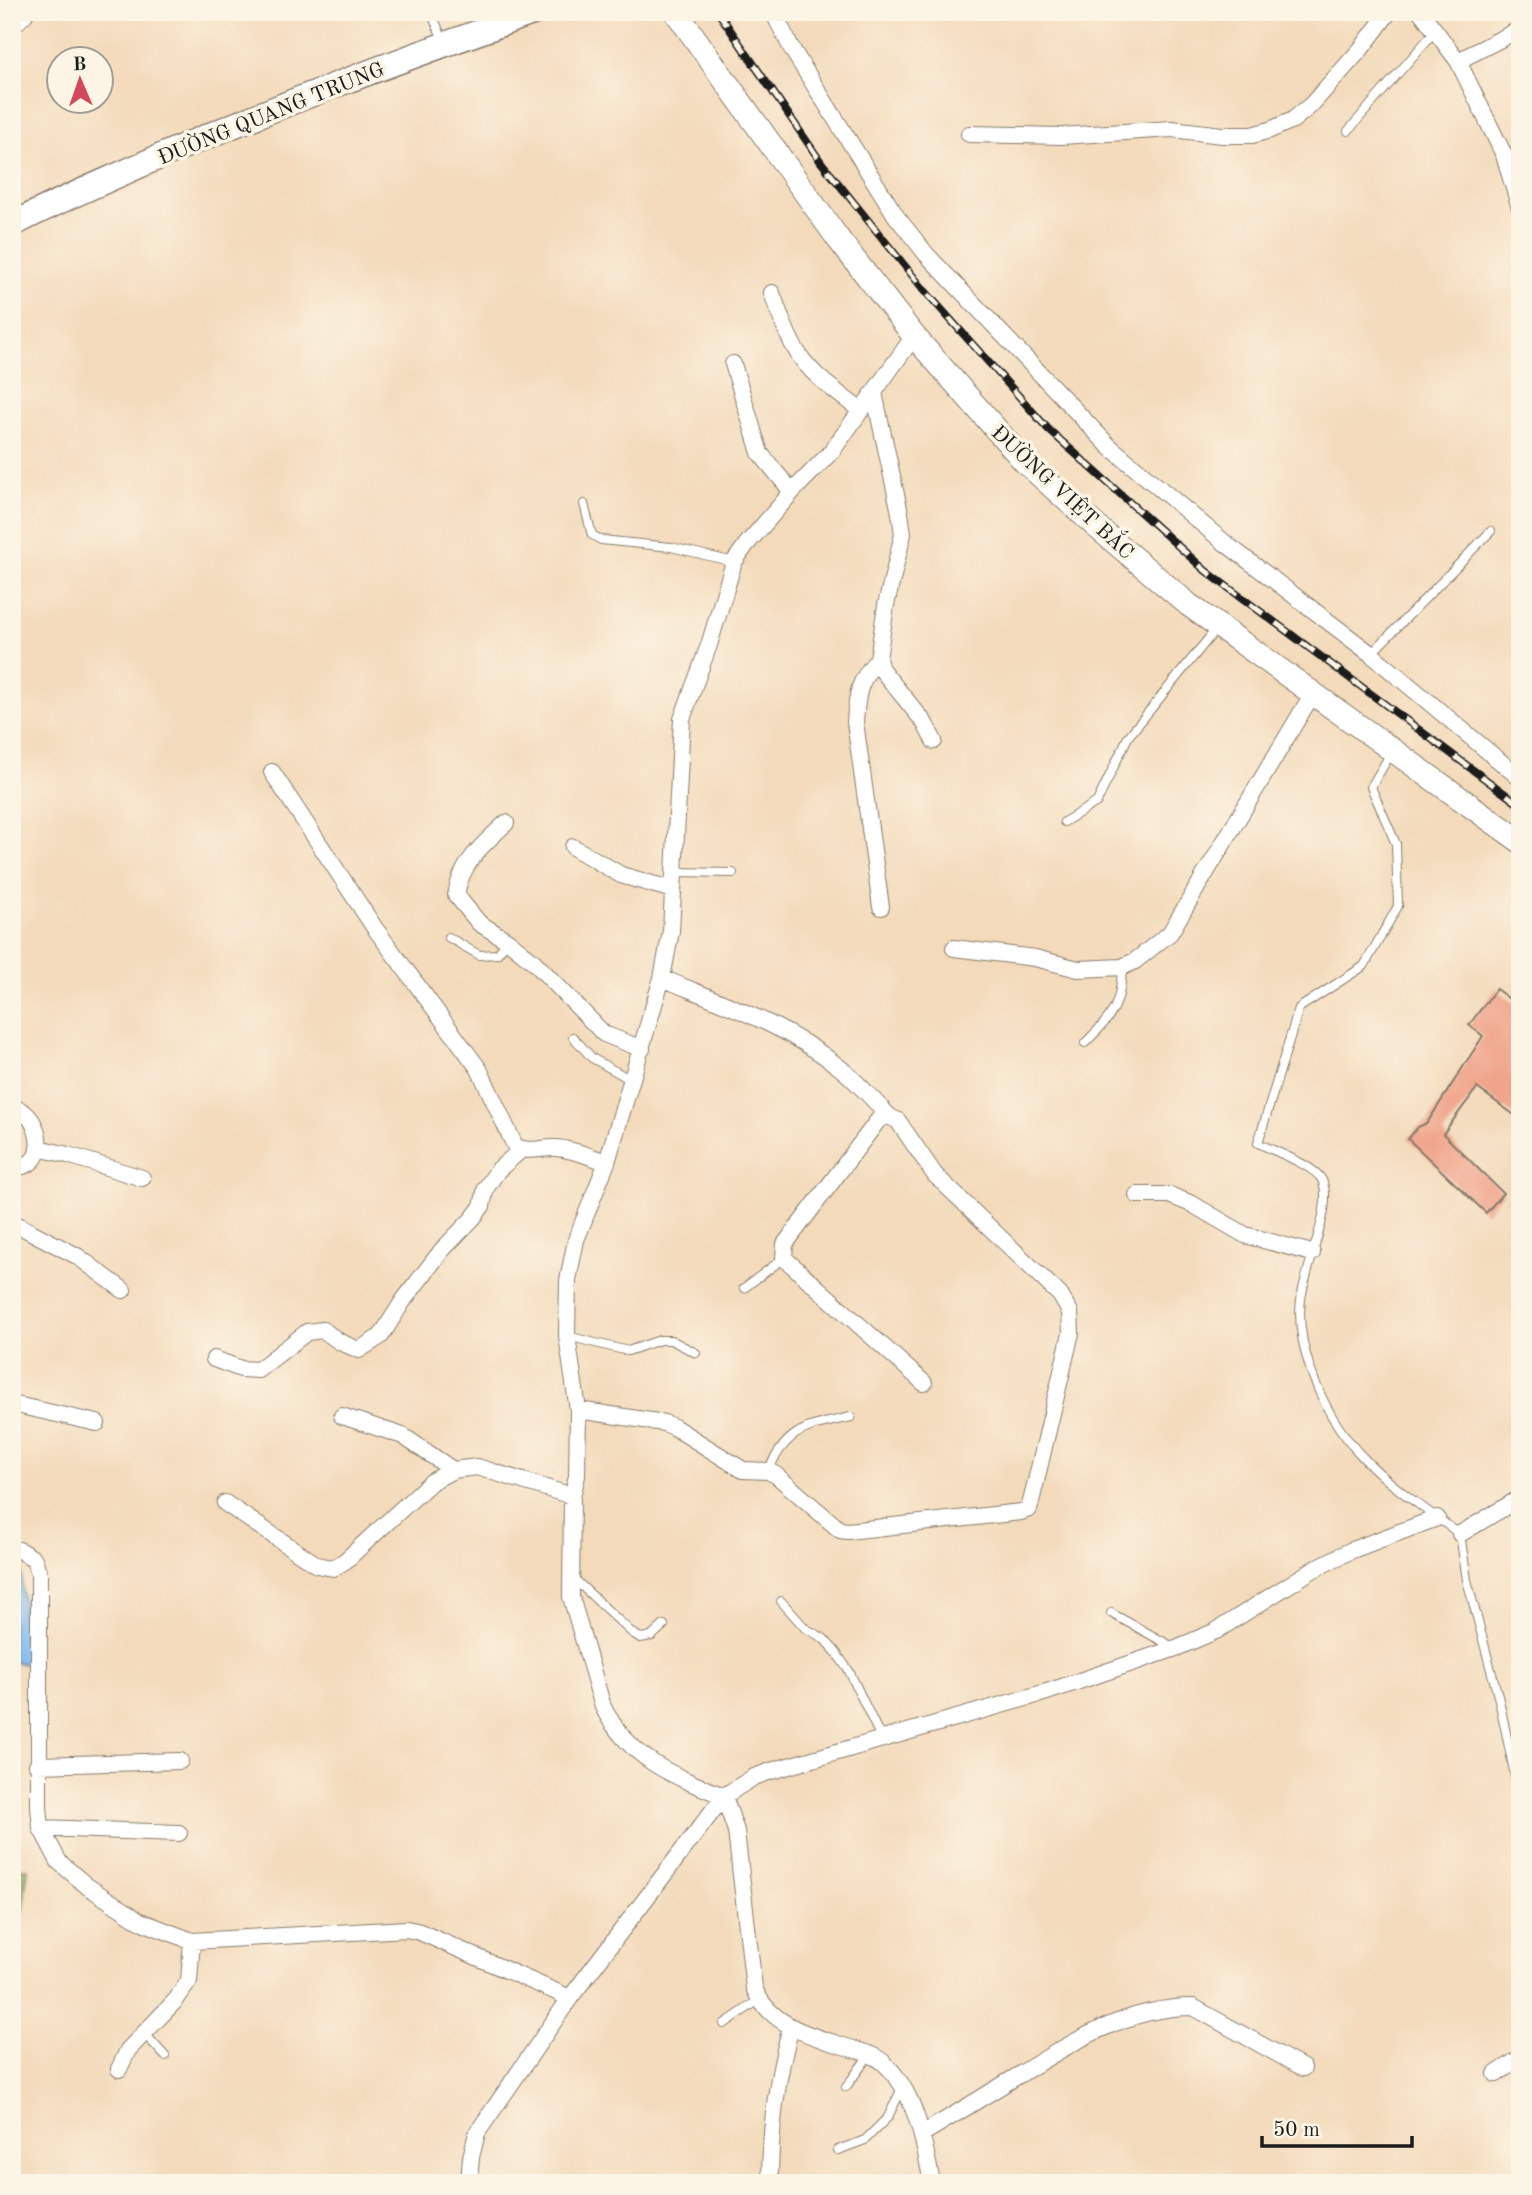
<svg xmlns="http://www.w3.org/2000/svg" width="1532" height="2195" font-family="'Old Standard TT',serif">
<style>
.forest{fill:#90ac60;stroke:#56643e;stroke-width:2}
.water{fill:#7eb8ef;stroke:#4d6a86;stroke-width:2}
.building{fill:#f0a48b}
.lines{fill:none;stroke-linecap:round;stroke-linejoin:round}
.lane-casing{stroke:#887b6b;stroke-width:10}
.street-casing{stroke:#887b6b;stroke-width:18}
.secondary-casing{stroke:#887b6b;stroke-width:25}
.primary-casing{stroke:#887b6b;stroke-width:27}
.lane{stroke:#fff;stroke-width:8}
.street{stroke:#fff;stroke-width:16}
.secondary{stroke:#fff;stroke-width:23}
.primary{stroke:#fff;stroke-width:24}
.rail-casing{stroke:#1c1c1c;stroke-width:8}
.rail{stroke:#fcf5e5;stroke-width:5;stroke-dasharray:16;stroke-linecap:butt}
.labels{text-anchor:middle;stroke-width:7;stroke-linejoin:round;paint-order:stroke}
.street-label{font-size:21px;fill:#1c1c1c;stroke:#fcf5e5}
</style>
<rect width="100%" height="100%" fill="#fcf5e5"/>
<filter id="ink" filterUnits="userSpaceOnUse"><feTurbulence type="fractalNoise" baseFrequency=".0143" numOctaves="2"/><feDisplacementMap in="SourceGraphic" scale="14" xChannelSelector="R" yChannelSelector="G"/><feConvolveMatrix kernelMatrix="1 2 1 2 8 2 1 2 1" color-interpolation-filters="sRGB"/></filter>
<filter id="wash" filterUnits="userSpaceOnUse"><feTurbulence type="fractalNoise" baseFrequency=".00686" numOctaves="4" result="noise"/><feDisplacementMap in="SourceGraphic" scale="28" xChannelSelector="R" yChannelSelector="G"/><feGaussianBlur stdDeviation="1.57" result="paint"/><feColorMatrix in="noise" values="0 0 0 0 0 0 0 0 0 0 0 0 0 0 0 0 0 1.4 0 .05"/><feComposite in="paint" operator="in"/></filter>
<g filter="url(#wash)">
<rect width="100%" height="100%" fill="#f3daba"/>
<!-- forest -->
<path class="forest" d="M12,1868h16l-5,40 -11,52z"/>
<!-- water -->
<path class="water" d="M12,1565h9l5,99 -14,-2z"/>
<g id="blocks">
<!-- building -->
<path class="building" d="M1496,989l24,18v112l-43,-31 -34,46 60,59 -17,20 -78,-74 10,-12 9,-4 56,-87 -14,-11z"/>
</g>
</g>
<g filter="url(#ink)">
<use href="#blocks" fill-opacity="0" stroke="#887b6b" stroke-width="2"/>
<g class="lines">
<defs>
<path id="lane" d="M431,12l13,30
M1348,131l87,-100
M584,504l8,31 9,5 70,7 63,15
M1371,654l120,-123
M1391,753l-20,34 25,57 2,62 -34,60 -65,42 -41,135c16,8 57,23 64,37 10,23 -7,61 -12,83 -3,12 -8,25 -9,37 -3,22 2,47 9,68 28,84 81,117 150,166l7,46 32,120 21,99
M1064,822l33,-20 31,-65 89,-109
M674,872l59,1
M448,937l31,18 18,-1 11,-13
M573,1037l19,21 39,22
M1085,1043c27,-27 36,-36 37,-76
M744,1288l40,-30
M567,1336l61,15 32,-11h11l25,13
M768,1471c20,-44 39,-44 83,-54
M572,1577l59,55 9,6 12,-2 12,-11
M781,1601l24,27 18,10 12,13 14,20 33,69
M1111,1613l62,34
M724,2024l35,-24
M143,2032l22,24
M846,2087l24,-33
M838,2150l27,-10 23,-23 15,-31"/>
<path id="street" d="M773,12l20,39 103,165 31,39 182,191 116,97 146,111 149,124
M1421,12l37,49 46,94 16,53
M1458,61l62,-32
M969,134l92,2 111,-7 50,6h30l18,-5 23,-10 18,-15 50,-56 28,-37
M772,293c7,19 13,39 24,57 14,25 43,43 65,61
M914,336l-82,115 -40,41 -46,53 -12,17 -25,83 -27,74 -11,212 -9,47 -55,184 -31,78 -8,40 -1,56 11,74 -1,66 -5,20 -1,101 32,110c26,52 70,69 121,89l12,35 18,157c17,41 63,49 102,62 10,3 21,6 29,14 31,29 39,79 47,119
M733,364l27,89 32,39
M874,393l26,120 3,21 -17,71 -8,54 3,10 43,53 10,19
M878,659c-20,22 -21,35 -23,63l26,185
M272,772l102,155 105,142 36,77c13,8 27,1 41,2 17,1 34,9 51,14
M506,823c-23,21 -45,40 -50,72l23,28 29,18 26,21 70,72 38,15
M573,847l48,28 52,15
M954,948l81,10 43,11 44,-2 13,-6 35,-28 143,-240
M12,1108c23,1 34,39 21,52 -5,6 -14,7 -21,8
M889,1116l-10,3 -94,125 -1,14 140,125
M38,1148l30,7 74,23
M1137,1195h32l23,9 53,31 67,18
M12,1222l65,34 46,34
M214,1359l27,10 17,1 49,-38 16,-2 17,12 19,8 22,-14 22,-35 39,-51 31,-32 9,-12 4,-18 12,-18 23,-20
M12,1404l85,19
M578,1410l86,13 10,4 69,43 25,1 8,4 64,55 8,1 173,-19 8,-3 2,-7 40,-169 -1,-21 -10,-17 -125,-120 -37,-54 -9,-5c-16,-16 -32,-35 -50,-49 -51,-41 -117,-64 -177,-89
M342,1416l61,20 50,34
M225,1503l92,62 16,3 12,-7 86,-79 22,-12 24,-3 95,29
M1460,1534l60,-36
M12,1550h7l15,9 5,15v233l2,21 18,34 28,24 53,35 52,20 215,-12 13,3 150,66
M37,1765l143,-4
M41,1828l138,5
M119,2069l9,-19 48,-50 13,-19 3,-40
M1496,2074l24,-16
M922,2134c32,-19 64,-39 97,-59 53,-33 109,-68 174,-68l110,61
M469,2183l2,-26 6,-24 93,-135 154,-202 30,-19 17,-6 276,-79 129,-44 40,-17 98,-62 38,-19 85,-32
M770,2183c0,-54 6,-104 21,-156"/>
<path id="secondary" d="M676,12l163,228 75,96 110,125 74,67 91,77 331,236
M12,22l10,-10"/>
<path id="primary" d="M12,225c42,-23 87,-41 131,-61 128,-57 260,-105 392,-152"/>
</defs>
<!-- lane casing -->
<use href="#lane" class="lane-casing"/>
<!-- street casing -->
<use href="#street" class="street-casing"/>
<!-- secondary casing -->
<use href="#secondary" class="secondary-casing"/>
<!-- primary casing -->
<use href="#primary" class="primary-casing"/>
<!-- lane -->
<use href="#lane" class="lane"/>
<!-- street -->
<use href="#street" class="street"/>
<!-- secondary -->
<use href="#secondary" class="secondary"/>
<!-- primary -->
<use href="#primary" class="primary"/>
<defs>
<path id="rail" d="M718,12l103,150 104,129 124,139 157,141 314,234"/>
</defs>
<!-- rail casing -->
<use href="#rail" class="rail-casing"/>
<!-- rail -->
<use href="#rail" class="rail"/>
</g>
</g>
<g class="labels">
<!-- street labels -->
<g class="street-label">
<text transform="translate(271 113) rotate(-22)" y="7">ĐƯỜNG QUANG TRUNG</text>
<text transform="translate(1063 492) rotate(43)" y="7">ĐƯỜNG VIỆT BẮC</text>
</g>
</g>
<!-- margin -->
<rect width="1532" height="2195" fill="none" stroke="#fcf5e5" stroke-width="42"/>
<!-- north arrow -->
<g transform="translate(80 80) rotate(358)"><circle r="33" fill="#fcf5e5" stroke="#a29e95" stroke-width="2"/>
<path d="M0-5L12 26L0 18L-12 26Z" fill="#d1495b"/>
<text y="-10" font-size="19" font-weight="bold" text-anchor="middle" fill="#1c1c1c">B</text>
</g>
<!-- scale -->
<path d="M1262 2136v10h150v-10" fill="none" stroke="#1c1c1c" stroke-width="3.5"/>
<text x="1273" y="2136" font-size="21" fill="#1c1c1c" stroke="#fcf5e5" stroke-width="5" paint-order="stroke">50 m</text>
</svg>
